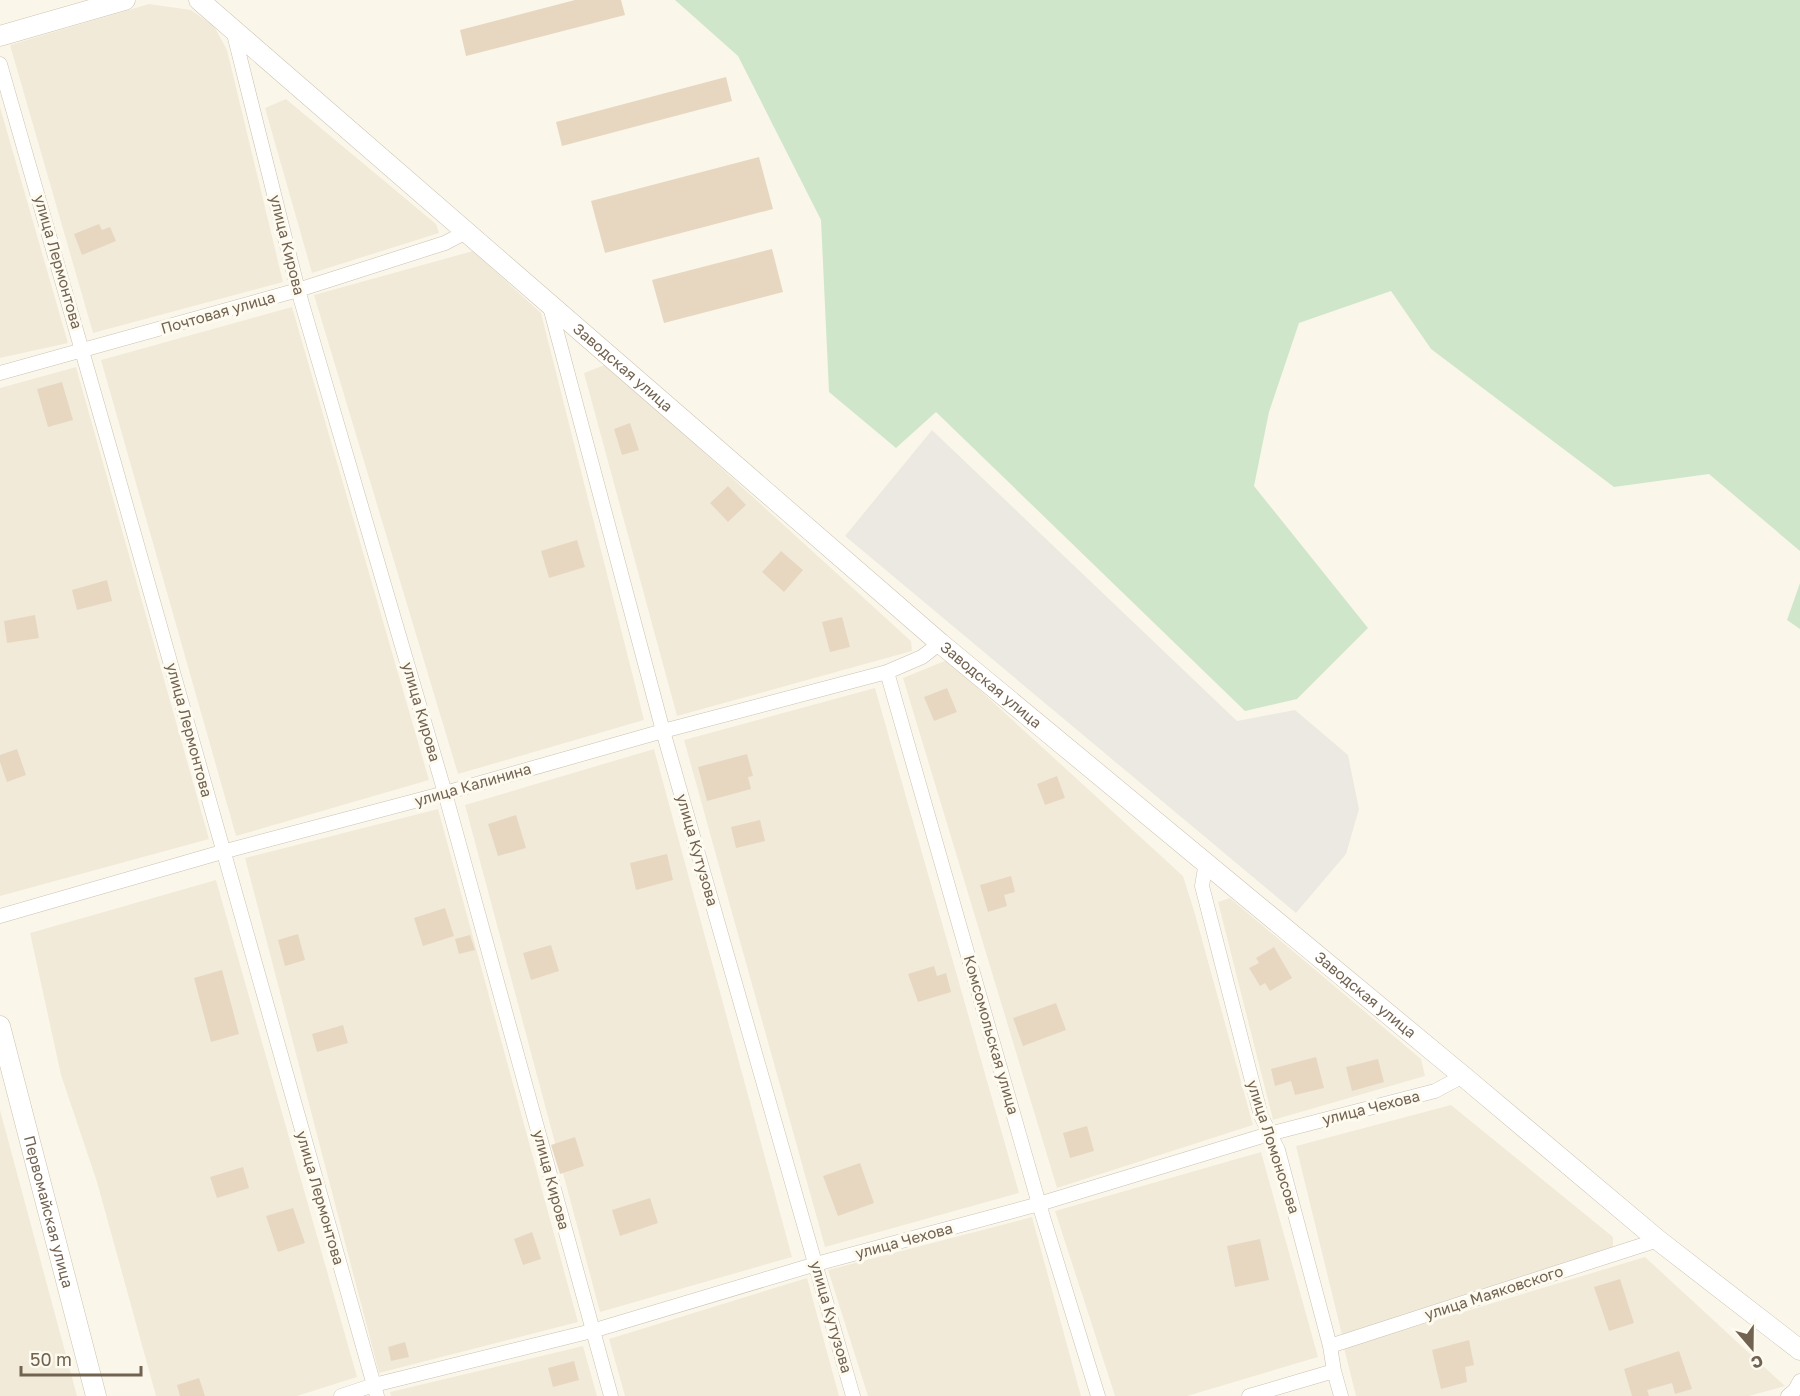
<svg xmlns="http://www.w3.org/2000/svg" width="1800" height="1396" font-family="'Golos Text',sans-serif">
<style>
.residential{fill:#f1ead9}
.industrial{fill:#ece9e2}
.green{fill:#d0e6ca}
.building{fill:#e7d7c0}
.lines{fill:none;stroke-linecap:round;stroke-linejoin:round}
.street-casing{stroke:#cbc1b1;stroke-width:15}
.secondary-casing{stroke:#cdc2af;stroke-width:21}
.street{stroke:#fff;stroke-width:14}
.secondary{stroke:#fff;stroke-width:20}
.labels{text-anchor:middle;stroke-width:6;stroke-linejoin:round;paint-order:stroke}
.street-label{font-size:15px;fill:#726250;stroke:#fdfaf0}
</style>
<rect width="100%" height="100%" fill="#faf7ea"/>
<!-- residential -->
<path class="residential" d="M149,4l42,6 23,16 13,24 56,232 -190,51 -83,-288z
M286,99l150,125 3,9 -127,40 -47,-165z
M0,107l68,236 -68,15z
M473,251l68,62 103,407 -186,54 -144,-479z
M292,307l137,473 -193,56 -135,-476z
M607,364l304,277 1,10 -235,65 -93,-343z
M76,367l133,472 -209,57v-508z
M947,660l236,216 12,38 58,211 -196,63 -154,-510z
M875,688l144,505 -194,54 -141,-507z
M654,749l138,508 -192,55 -135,-507z
M438,809l140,513 -199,51 -134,-515z
M216,880l141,497 -60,19h-141l-59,-214 -36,-107 -31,-142z
M1230,898l191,161 4,17 -152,44 -55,-218z
M1451,1105l162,132v10l-271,88 -46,-189z
M0,1110l77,286h-77z
M1261,1152l57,205 -131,39h-72l-60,-185z
M1032,1217l49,179h-213l-40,-126z
M1645,1257l140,129 -36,10h-393l-12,-48z
M807,1278l32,118h-214l-16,-57z
M583,1346l14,50h-206l-1,-4z"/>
<!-- industrial -->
<path class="industrial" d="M932,430l305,291 58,-11 53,45 11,54 -13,45 -50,59 -451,-377z"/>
<!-- green -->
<path class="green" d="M675,0h1125v551l-91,-77 -95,13 -183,-138 -40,-58 -92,32 -30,89 -15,74 114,142 -71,71 -52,12 -309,-299 -40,36 -67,-56 -8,-172 -83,-164z
M1800,583v46l-13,-9z"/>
<!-- building -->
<path class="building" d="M575,0h46l4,15 -159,41 -6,-26z
M726,77l6,24 -170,45 -6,-24z
M759,157l14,52 -168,44 -14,-52z
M99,224l3,6 8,-3 6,14 -34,14 -8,-21z
M772,249l11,43 -119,31 -12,-43z
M62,382l11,38 -25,7 -11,-38z
M630,423l9,27 -17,5 -8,-26z
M728,486l18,19 -18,17 -18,-19z
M577,540l8,27 -36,11 -8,-27z
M781,551l22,19 -19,22 -22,-20z
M107,580l5,21 -35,9 -5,-20z
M35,615l4,23 -32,5 -3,-22z
M842,617l8,30 -20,5 -8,-30z
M947,688l10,24 -23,9 -10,-24z
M17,749l9,26 -19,7 -7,-20v-7z
M747,754l6,22 -5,1 3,12 -44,12 -9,-34z
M1057,776l8,22 -20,7 -8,-21z
M516,815l10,33 -28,8 -10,-32z
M760,820l5,21 -29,7 -5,-21z
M667,854l6,26 -37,10 -6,-27z
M1011,876l4,16 -11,3 3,11 -19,6 -8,-27z
M445,908l9,28 -31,10 -9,-28z
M298,934l7,26 -20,6 -7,-26z
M470,935l5,15 -16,4 -4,-15z
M551,945l8,26 -28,9 -8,-27z
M1274,947l18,31 -22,13 -5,-8 -5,3 -11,-18 10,-5 -3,-5z
M934,966l3,10 9,-3 5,19 -33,10 -10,-28z
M222,970l17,64 -28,8 -17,-64z
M1056,1003l10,27 -43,16 -10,-28z
M343,1025l5,18 -31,9 -5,-18z
M1316,1057l8,31 -29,7 -4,-14 -16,5 -4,-17z
M1378,1059l6,23 -32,9 -6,-24z
M1087,1126l7,25 -24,7 -7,-25z
M575,1137l9,29 -24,8 -9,-29z
M860,1163l14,40 -36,13 -15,-40z
M243,1167l6,21 -32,10 -7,-21z
M650,1198l8,25 -38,13 -8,-26z
M293,1208l12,35 -27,9 -12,-36z
M532,1232l9,27 -18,6 -9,-26z
M1260,1239l9,41 -34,7 -8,-41z
M1620,1279l14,44 -25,8 -15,-44z
M1469,1340l5,25 -9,2 2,15 -26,7 -9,-39z
M405,1342l4,15 -18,4 -3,-14z
M1679,1351l13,38 -17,5 -3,-11 -25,7 2,6h-17l-8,-27z
M574,1361l5,19 -26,7 -5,-19z
M199,1378l6,18h-25l-3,-11z"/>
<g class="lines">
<defs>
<path id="street" d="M233,30l65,260 147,503 166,603
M0,64c129,443 249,888 377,1332
M549,303l114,428 190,665
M0,373l298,-83 147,-47 21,-11
M887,672l152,532 59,192
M1206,862l-4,24 59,230 17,34 52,196 4,25 7,25
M0,916l222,-64 223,-59 218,-62 224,-59 35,-15 18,-14
M1330,1346l328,-106
M341,1396l33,-11 218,-54 224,-67 223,-60 230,-70 166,-43 28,-15
M1249,1396l85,-25
M1788,1396l7,-6 5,-9"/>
<g id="secondary">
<path id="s1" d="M199,0l741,643 523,433 195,164 142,110"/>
<path d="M0,36l125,-36"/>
<path id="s2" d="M0,1026l96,370"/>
</g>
</defs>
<!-- street casing -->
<use href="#street" class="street-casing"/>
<!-- secondary casing -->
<use href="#secondary" class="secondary-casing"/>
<!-- street -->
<use href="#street" class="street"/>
<!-- secondary -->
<use href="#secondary" class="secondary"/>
</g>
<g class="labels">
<!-- street labels -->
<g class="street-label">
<text transform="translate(287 245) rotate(76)" y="5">улица Кирова</text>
<text transform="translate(58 262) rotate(74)" y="5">улица Лермонтова</text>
<text transform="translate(218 313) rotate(-16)" y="5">Почтовая улица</text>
<text dy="5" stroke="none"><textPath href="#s1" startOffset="561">Заводская улица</textPath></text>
<text dy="5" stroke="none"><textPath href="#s1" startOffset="1047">Заводская улица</textPath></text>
<text transform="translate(421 712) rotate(74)" y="5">улица Кирова</text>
<text transform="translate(189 730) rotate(75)" y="5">улица Лермонтова</text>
<text transform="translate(473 785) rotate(-16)" y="5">улица Калинина</text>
<text transform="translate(697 850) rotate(74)" y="5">улица Кутузова</text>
<text dy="5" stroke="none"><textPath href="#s1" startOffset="1533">Заводская улица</textPath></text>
<text transform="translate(991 1035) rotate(74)" y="5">Комсомольская улица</text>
<text transform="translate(1371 1108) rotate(-14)" y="5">улица Чехова</text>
<text transform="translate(1273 1147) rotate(72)" y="5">улица Ломоносова</text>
<text transform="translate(551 1180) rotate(75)" y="5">улица Кирова</text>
<text transform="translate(320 1198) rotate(74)" y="5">улица Лермонтова</text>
<text dy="5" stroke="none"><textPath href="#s2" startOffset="192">Первомайская улица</textPath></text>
<text transform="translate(904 1241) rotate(-15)" y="5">улица Чехова</text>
<text transform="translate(1494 1293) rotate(-18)" y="5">улица Маяковского</text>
<text transform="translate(831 1317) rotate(74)" y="5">улица Кутузова</text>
</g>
</g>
<!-- north arrow -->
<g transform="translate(1752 1348) rotate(160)" stroke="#fdfaf0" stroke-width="4.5" paint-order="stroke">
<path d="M0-4.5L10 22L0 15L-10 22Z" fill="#726250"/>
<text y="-9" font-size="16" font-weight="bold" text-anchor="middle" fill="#726250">С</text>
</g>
<!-- scale -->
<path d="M21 1366v9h120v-9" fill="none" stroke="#726250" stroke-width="3"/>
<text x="30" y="1366" font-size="18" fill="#726250" stroke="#fdfaf0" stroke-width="4.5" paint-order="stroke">50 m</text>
</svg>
